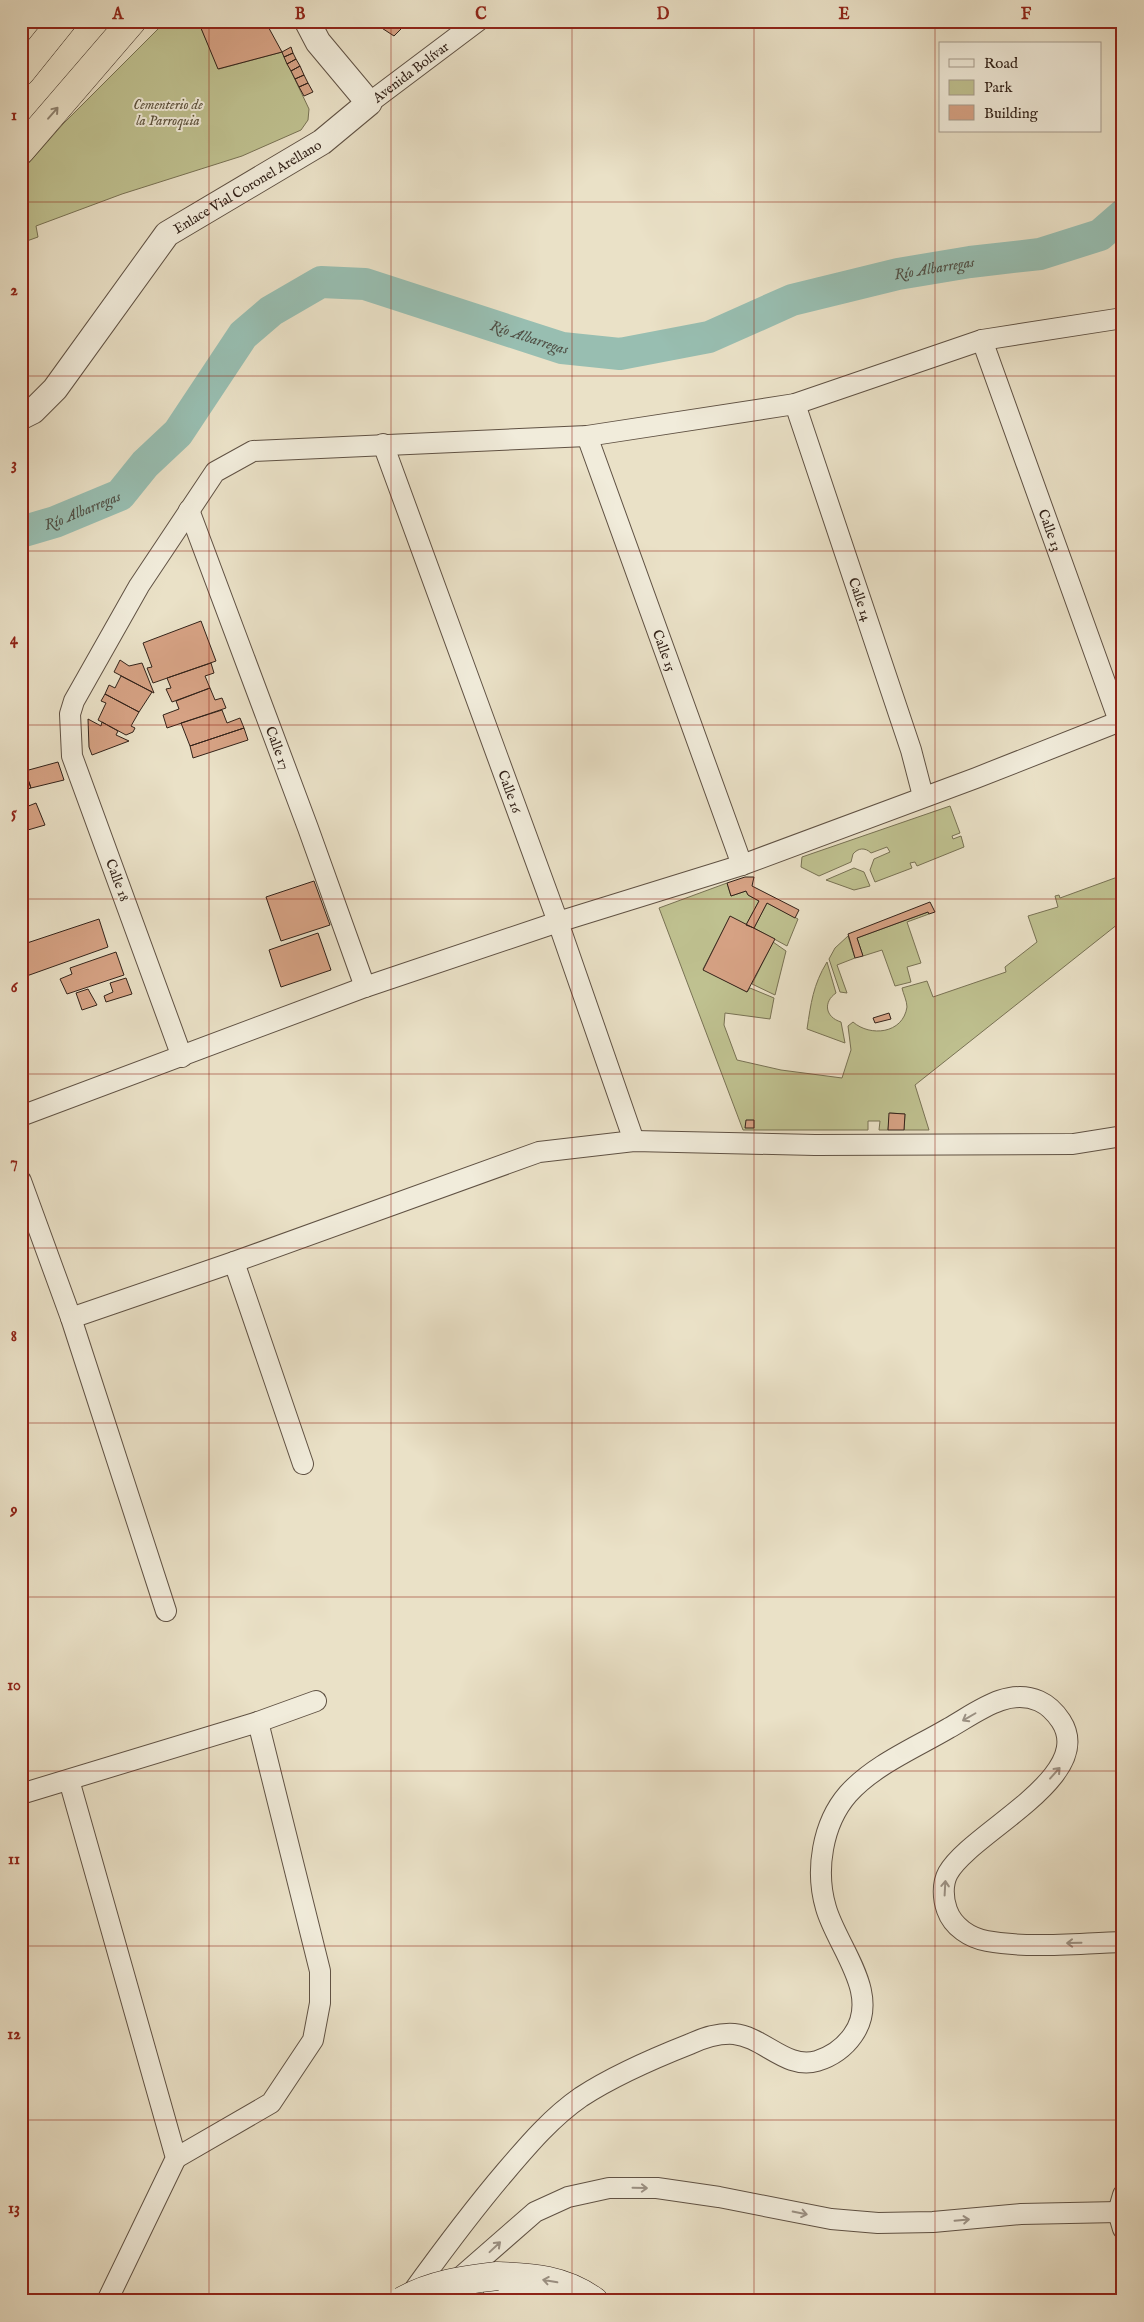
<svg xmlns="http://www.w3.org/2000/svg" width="1144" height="2322" font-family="'IM FELL English',serif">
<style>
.green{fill:#bfc190;stroke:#787254}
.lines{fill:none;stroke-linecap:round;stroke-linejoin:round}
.river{stroke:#98beb1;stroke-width:32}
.building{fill:#d6a284;stroke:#322219}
.minor-casing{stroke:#605244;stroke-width:22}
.tertiary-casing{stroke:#605244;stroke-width:27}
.secondary-casing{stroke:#322219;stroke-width:29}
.trunk-casing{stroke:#322219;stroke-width:29}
.minor{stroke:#f1ecdb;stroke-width:20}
.tertiary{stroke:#f1ecdb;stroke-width:25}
.secondary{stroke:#f1ecdb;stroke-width:28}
.trunk{stroke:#eae1c7;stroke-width:28}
.secondary-bridge-casing{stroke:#322219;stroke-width:29;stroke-linecap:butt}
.secondary-bridge{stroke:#f1ecdb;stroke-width:28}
.oneway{stroke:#8e8270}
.oneway2{stroke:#9b9184}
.grid{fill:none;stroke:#8f2418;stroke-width:1;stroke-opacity:0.55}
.labels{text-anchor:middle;stroke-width:4;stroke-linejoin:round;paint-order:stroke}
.street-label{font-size:14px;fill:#322219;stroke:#f1ecdb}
.park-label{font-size:14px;font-style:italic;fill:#5c523d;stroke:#f1ecdb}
.water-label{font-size:15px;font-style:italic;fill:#515147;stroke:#f1ecdb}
.neatline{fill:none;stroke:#8f2418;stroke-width:2}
.grid-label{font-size:16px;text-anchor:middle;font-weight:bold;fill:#8f2418}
</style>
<rect width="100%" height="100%" fill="#eae1c7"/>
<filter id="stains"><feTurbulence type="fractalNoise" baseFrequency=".004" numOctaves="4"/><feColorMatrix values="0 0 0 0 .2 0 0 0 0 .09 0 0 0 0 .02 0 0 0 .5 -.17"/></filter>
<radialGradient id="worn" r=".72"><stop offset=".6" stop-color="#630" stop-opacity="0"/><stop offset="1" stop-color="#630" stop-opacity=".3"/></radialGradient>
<!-- green -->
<path class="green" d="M166,21h32l21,48 63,-17 27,57 -1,11 -7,10 -59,26 -120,38 -86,32 2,11 -14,5 -3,-5v-65l42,-48z
M950,806l10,27 -8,3 1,3 8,-3 3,11 -47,19 -2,-4 -5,1 2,5 -37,14 -5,-12 4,-11 16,-7 -3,-5 -16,6c-6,-6 -13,-5 -18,1l-2,8 -32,14 -18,-9 1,-10z
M854,868l10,4 6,14 -16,4 -28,-10z
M1123,875v45l-208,165 14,45h-25l1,-16 -15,-1 -2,17h-9l1,-9h-12v9h-125l-84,-222 68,-25 4,13 15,-5 2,4 11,6 -13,24 -16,-8 -27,52 44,23 3,-4 24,10 -4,21 -45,-6 -1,12 13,35 44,10 61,8 9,-28 -3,-24 5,-4c17,15 50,12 54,-15 0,-6 -4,-14 -5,-19l25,-7 6,16 73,-25 -1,-5 32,-25 -9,-26 30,-9 -3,-11 4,-1 1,3z
M767,903l31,16 -11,27 -33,-18z
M928,912l1,2 -22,8 14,41 -14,4 4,15 -16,4 -13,-36 -19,6 -6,-18z
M848,936l7,22 -18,7 10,28 -7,-1 -11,-33 6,-11z
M773,942l13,9 -11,44 -23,-11z
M827,962l9,31c-13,9 -11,24 5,29l4,21 -38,-14c4,-26 6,-44 20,-67z"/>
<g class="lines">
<!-- river -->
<path class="river" id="s1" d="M21,532l34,-10 65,-27 25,-31 33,-31 65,-98 28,-24 50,-29 44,2 197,64 58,6 89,-17 83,-37 106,-26 72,-12 70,-8 60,-19 23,-20"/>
</g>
<!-- building -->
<path class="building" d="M198,21h67l17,31 -64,17z
M371,21h48l-4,3 -7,-2 -14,14z
M291,47l2,6 -9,4 -2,-5z
M293,53l3,6 -9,5 -3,-7z
M296,59l4,7 -9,5 -4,-7z
M300,66l4,9 -9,4 -4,-8z
M304,75l4,8 -9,4 -4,-8z
M308,83l5,9 -9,4 -5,-9z
M201,621l15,40 -63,22 -6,-15 5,-1 -9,-24z
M120,660l9,6 13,-3 12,30 -40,-21z
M211,663l3,10 -9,3 5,12 -38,14 -6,-13 5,-1 -4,-10z
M121,676l31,16 -13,20 -34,-18 4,-9 6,3z
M210,688l5,12 7,-2 4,10 -59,20 -4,-13 16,-6 -3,-8z
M105,694l34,18 -8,14 4,2 -2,4 -7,3 -28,-15 8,-17 -5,-2z
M222,710l5,13 13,-5 4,10 -54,18 -9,-23z
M88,719l13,7 1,-4 16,9 -2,4 13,6 -37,14 -3,-8z
M244,728l4,12 -55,18 -3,-12z
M58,762l6,18 -33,8 -6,-17z
M25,771l6,17 -10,3v-19z
M36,803l9,22 -24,7v-23z
M745,877h9l-2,9 47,24 -4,8 -28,-15 -13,25 -8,-3 13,-24 -11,-6 -2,-4 -15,5 -4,-13z
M314,881l16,44 -49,16 -15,-44z
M930,902l5,10 -6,2 -1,-2 -71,26 6,18 -8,2 -7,-24z
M730,916l45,23 -28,53 -44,-22z
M99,919l9,28 -87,31v-33z
M318,933l13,37 -50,17 -12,-37z
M116,952l8,23 -57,19 -7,-15 12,-5 -2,-6z
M126,978l6,16 -26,8 -2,-6 9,-4 -3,-9z
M88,989l9,16 -15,5 -6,-17z
M889,1013l2,6 -16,4 -2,-5z
M889,1113l16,1 -1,16h-16z
M746,1120h8v8h-9z"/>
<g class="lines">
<defs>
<g id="minor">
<path id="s2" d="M369,103l109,-82"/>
<path id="s3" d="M982,340l137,381"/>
<path id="s4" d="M795,404l116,346 12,46"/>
<path id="s5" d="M587,436l155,429"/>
<path id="s6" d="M383,444l175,478 76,219"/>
<path id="s7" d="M189,510l119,318 57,159"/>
<path d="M182,1057l-110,-301 -2,-42 4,-13 65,-115 76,-114 38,-21 334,-15 208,-32 187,-64 141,-22"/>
<path d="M21,1116l344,-129 193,-65 184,-57 234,-87 147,-58"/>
<path d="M21,1181l50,137 95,293"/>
<path d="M234,1262l69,202"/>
<path d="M71,1318l163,-56 305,-110 95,-11 181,4 258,-1 50,-8"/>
<path d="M69,1780l107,378 -69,143"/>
<path d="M21,1794l237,-72 58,-21"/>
<path d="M176,2158l95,-55 42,-63 7,-37v-32l-62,-249"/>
<path d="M1123,2195l-5,17 5,17"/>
<path d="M456,2281l79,-69 33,-15 41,-9h48l62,9 112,22 47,4 55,-1 88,-8 97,-2"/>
<path d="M409,2297c31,-43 62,-85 97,-126 23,-27 46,-54 75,-74 29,-19 76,-40 109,-53 13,-6 30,-11 44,-10 30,3 52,36 83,27 16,-5 27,-13 36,-26 29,-41 -16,-88 -27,-127 -11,-37 -4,-84 22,-114 26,-29 67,-46 101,-66 27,-15 58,-41 90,-27 9,4 16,11 22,20 36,56 -90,111 -113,152 -6,11 -5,26 -1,37 6,17 23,28 40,31 44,8 92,2 136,1"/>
</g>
<g id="tertiary">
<path id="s8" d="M21,417l12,-6 22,-22 112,-155 155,-92 47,-39 -51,-61 -11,-21"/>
</g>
<path id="secondary" d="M497,2276c35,1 67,3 97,25
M495,2301h37"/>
<path id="trunk" d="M21,72l41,-51
M21,150l111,-129"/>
</defs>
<!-- minor casing -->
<use href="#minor" class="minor-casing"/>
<!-- tertiary casing -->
<use href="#tertiary" class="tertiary-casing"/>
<!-- secondary casing -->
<use href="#secondary" class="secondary-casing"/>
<!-- trunk casing -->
<use href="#trunk" class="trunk-casing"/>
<!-- minor -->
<use href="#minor" class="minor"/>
<!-- tertiary -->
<use href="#tertiary" class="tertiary"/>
<!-- secondary -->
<use href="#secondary" class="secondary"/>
<!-- trunk -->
<use href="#trunk" class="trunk"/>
<defs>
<path id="secondary-bridge" d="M402,2301c30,-17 61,-21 95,-25"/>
</defs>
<!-- secondary-bridge casing -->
<use href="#secondary-bridge" class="secondary-bridge-casing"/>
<!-- secondary-bridge -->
<use href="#secondary-bridge" class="secondary-bridge"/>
</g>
<!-- one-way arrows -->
<defs><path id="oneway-shaft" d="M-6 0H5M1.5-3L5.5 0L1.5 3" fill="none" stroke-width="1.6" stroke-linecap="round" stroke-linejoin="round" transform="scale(1.25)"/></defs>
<use class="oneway" href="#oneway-shaft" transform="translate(53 113) rotate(-49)"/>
<g class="oneway2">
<use href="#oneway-shaft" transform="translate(969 1717) rotate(150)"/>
<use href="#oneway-shaft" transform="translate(1055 1773) rotate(-48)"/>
<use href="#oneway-shaft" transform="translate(945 1888) rotate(-87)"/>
<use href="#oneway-shaft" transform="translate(1074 1943) rotate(179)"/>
<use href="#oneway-shaft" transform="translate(640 2188) rotate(1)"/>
<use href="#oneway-shaft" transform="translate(800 2213) rotate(11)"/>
<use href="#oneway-shaft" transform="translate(962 2220) rotate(-5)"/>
<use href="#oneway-shaft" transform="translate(495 2247) rotate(-43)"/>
<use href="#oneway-shaft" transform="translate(550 2281) rotate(-170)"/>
</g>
<!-- grid -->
<path class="grid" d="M209,21v2280M391,21v2280M572,21v2280M754,21v2280M935,21v2280M21,202h1102M21,376h1102M21,551h1102M21,725h1102M21,899h1102M21,1074h1102M21,1248h1102M21,1423h1102M21,1597h1102M21,1771h1102M21,1946h1102M21,2120h1102"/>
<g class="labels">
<!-- street labels -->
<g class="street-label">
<text dy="5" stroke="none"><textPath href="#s2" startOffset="52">Avenida Bolívar</textPath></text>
<text dy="5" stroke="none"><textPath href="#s8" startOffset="329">Enlace Vial Coronel Arellano</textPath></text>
<text dy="5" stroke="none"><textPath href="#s3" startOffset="202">Calle 13</textPath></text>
<text dy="5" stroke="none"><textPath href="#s4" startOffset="206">Calle 14</textPath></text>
<text dy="5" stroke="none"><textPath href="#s5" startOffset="228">Calle 15</textPath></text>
<text dy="5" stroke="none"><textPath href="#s7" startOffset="254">Calle 17</textPath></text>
<text dy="5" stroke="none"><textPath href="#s6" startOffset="370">Calle 16</textPath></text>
<text transform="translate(118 880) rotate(70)" y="5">Calle 18</text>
</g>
<!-- park labels -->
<g class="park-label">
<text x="168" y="109">Cementerio de<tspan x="168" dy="16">la Parroquia</tspan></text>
</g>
<!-- water labels -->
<g class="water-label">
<text dy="5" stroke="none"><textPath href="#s1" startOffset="1040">Río Albarregas</textPath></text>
<text dy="5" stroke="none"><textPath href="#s1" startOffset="620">Río Albarregas</textPath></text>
<text dy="5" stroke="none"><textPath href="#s1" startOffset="65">Río Albarregas</textPath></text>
</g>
</g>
<!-- margin -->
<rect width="1144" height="2322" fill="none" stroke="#eae1c7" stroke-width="55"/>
<!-- legend -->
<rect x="939" y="42" width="162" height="90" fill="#f1ecdb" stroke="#a59b8d"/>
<rect x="949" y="59" width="25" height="8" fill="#f1ecdb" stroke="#a59b8d"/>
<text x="984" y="68" font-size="15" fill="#322219">Road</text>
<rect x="949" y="80" width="25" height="15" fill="#bfc190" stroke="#a59b8d"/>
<text x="984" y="92" font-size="15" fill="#322219">Park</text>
<rect x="949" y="105" width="25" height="15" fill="#d6a284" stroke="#a59b8d"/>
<text x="984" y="118" font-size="15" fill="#322219">Building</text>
<rect x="28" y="28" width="1088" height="2266" class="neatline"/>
<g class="grid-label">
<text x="118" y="19">A</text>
<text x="300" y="19">B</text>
<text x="481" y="19">C</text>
<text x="663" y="19">D</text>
<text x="844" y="19">E</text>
<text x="1026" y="19">F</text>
<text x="14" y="120">1</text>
<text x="14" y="295">2</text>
<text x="14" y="469">3</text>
<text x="14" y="644">4</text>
<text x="14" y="818">5</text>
<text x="14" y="992">6</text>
<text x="14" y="1167">7</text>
<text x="14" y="1341">8</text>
<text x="14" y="1515">9</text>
<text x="14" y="1690">10</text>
<text x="14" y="1864">11</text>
<text x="14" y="2039">12</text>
<text x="14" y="2213">13</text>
</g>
<rect width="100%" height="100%" filter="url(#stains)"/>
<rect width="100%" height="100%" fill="url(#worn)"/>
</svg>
